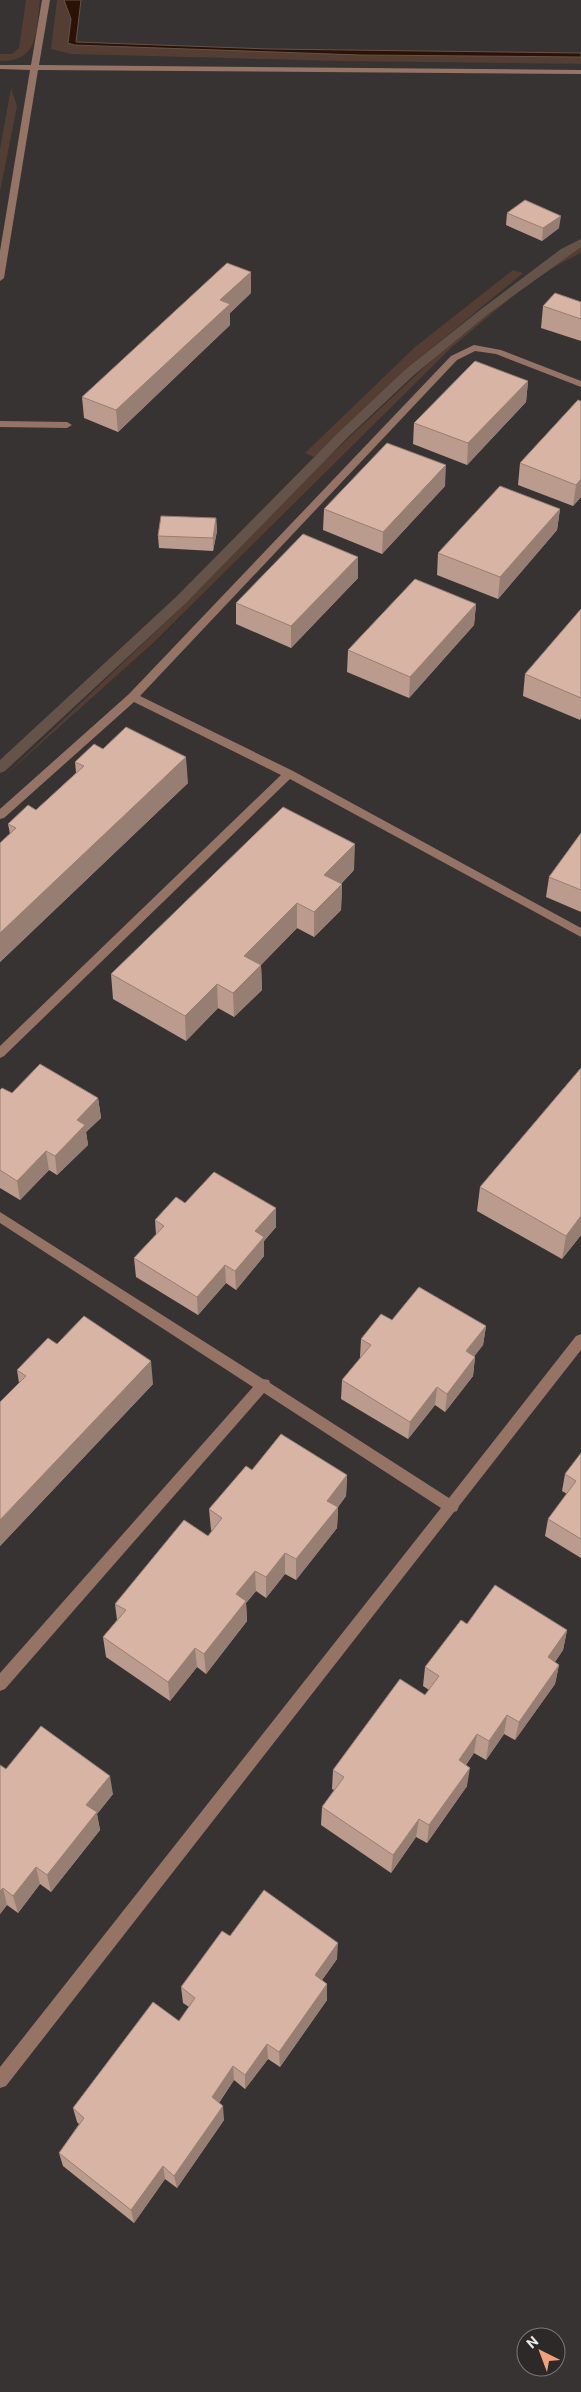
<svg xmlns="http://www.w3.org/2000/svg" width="581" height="2392" font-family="Roboto,sans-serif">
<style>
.green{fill:#543d33}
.water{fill:#2b1205;stroke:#655349}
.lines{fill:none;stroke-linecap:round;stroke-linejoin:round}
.stream{fill:#655349;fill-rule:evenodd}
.minor{fill:#967465;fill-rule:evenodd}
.wall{fill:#ba9b8d}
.shaded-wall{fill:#977e73}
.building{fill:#d8b4a4;stroke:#977e73}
</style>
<rect width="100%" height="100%" fill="#363332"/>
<!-- green -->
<path class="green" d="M26,0h14c-4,30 0,62 -40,61v-7h12l7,-6z
M57,0h7l7,19 -2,24 291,12 221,2v7l-243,-3 -267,-7 -20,-5z
M11,88l6,18 -17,86v-43z
M581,246v7c-48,22 -89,61 -129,94l-299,296 -153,137 191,-182 133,-137 120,-112 67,-55z
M513,270l10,3 -103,85 -106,99 -9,-4 110,-106z"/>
<!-- water -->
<path class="water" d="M64,0h17l-5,42 193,7 312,4v4l-221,-2 -286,-10 -6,-2 3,-24z"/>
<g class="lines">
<!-- stream -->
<path class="stream" d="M581,239v8l-93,67 -74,61 -68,64 -160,164 -181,168 -5,2v-13l176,-163 162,-164 68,-64 74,-59 81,-61z"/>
<!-- minor -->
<path class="minor" d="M42,0h8l-11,65 542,5v4l-543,-4 -34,208 -4,3v-30l30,-181 -30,-1v-4h31z
M474,345l27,5 80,31v6l-85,-33 -21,-3 -18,9 -317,336 153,75 288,157v9l-291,-158 -286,277 -4,2v-12l281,-271 -147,-73 -130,116 -4,1v-10l129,-115 322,-338z
M0,421l67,1 5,3 -5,3 -67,-1z
M0,1212l263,167 6,1 1,3 179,115 127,-162 5,-2v16l-122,156 -2,5 -3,1 -448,574 -6,2v-21l441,-559 -177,-115 -259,296 -5,2v-18l253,-286 -253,-164z"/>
</g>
<!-- wall -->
<path class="wall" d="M507,213l52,15 -17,13 -36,-16z
M251,293l-21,20v12l-112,107 -34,-14 -2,-21z
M581,302v39l-40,-13 2,-22z
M528,381l-2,21 -59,63 -54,-21 1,-21z
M578,400l3,97 -8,9 -55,-21 2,-22z
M445,486l-63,68 -59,-24 1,-21z
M560,509l-3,21 -59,69 -61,-24 1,-22z
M216,518l1,13 -4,20 -54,-3 -1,-12z
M358,557v21l-67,70 -55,-24v-21z
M476,604l-2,21 -65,73 -62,-26 1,-22z
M581,609v109l-1,2 -57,-24 2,-22z
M103,749l85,34 -188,179v-119l10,-9 -2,-10 28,-14 40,-37 -1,-11z
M581,833v79l-35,-15 3,-20z
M354,870l-13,14h1l-1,26 -27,27 -17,-9 -36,37 1,25 -28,27 -16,-9 -32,33 -73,-42 -2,-25z
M581,1068v167l-19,24 -85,-48 3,-24z
M0,1090l12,3 86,5 3,20 -15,14 2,13 -31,30 -8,-5 -29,30 -20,-12z
M185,1203l91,24 -12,14v15l-28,34 -10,-7 -28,32 -62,-38 -2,-19 22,-23 -1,-15z
M392,1320l94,6 -3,19 -9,11 1,1 -2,19 -28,36 -10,-7 -27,34 -67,-40 1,-19 19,-22 -1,-1 1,-18z
M57,1344l96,40 -153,162v-144l19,-19 -2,-13z
M581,1453v105l-36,-22 3,-17 19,-25 -5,-3 3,-17z
M252,1470l95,5 -1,21 -8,11 -1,21 -41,52 -11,-6 -19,24 -10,-7 -10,12 1,18 -41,53 -9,-7 -27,34 -64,-44 -3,-20 14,-17 -2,-16 93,-68 4,-5 -1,-1 -2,-21z
M467,1624l100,6 -4,20 -8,12 4,3 -4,19 -40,56 -11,-6 -18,26 -12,-7 -8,12 1,21 -40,57 -11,-6 -25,36 -70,-48 1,-18 12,-17 -2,-1 1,-19 92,-75 4,-5 -6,-4 2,-19z
M6,1769l107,25 -16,20 3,16 -49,62 -11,-8 -22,29 -11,-8 -7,9z
M230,1936l107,23 -15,21 5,4v16l-47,67 -12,-8 -23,30 -11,-9 -15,23 5,17 -47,68 -12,-9 -31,44 -71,-57 -4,-13 20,-29 -2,-2 -4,-14 106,-87 10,-14 -6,-4 -2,-16z"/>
<!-- shaded-wall -->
<path class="shaded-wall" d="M561,216l-2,12 -17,13 1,-13z
M251,272v21l-21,20v12l-112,107 -2,-22 104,-110z
M528,381l-2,21 -59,63 1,-22z
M446,465l-1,21 -63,68 1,-22z
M581,479v18l-8,9 3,-21z
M560,509l-3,21 -59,69 2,-22z
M216,518l1,13 -4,20v-13z
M358,557v21l-67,70v-22z
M476,604l-2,21 -65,73 1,-21z
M186,757l2,26 -188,179v-29z
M355,844l-1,26 -30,31v-26z
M342,884l-1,26 -27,27v-25z
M297,903v25l-52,53 -1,-25z
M261,965l1,25 -28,27 -1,-24z
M217,984l1,24 -32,33 -1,-25z
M98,1098l3,20 -15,14 2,13 -31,30 -2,-19 22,-36z
M46,1151l3,19 -29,30 -3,-19z
M276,1208v19l-12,14v15l-28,34 -1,-19 20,-40z
M581,1216v19l-19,24 4,-23z
M225,1265l1,18 -28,32 -1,-18z
M486,1326l-3,19 -19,25 2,-19z
M475,1357l-2,19 -28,36 2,-18z
M151,1361l2,23 -153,162v-26z
M437,1387l-2,18 -27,34 2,-17z
M347,1475l-1,21 -8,11 -1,21 -41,52v-21l31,-58z
M285,1553v21l-19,24v-21z
M255,1571l1,20 -10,12 1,18 -41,53 -2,-20 32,-60z
M567,1630l-4,20 -19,27 4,-20z
M195,1648l2,19 -27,34 -2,-19z
M559,1665l-4,19 -40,56 4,-18z
M507,1715l-3,19 -18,26 3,-19z
M477,1734l-3,19 -18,26 3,-19z
M470,1768l-3,18 -40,57 2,-18z
M110,1776l3,18 -16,20 3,16 -49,62 -4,-17 39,-70z
M419,1819l-3,18 -25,36 2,-18z
M36,1867l4,17 -22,29 -5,-17z
M3,1888l4,17 -7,9v-23z
M338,1943l-1,16 -22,31v-15z
M327,1984v16l-47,67 -1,-15z
M267,2044l1,15 -23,30v-14z
M233,2066l1,14 -21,31 -1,-14z
M223,2106l1,14 -47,68 -3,-12z
M163,2166l2,13 -31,44 -3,-13z"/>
<!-- building -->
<path class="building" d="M525,200l36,16 -18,12 -36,-15z
M227,263l24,9 -31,28 10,4 -114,106 -34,-13z
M555,293l26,9v17l-38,-13z
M475,361l53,20 -60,62 -54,-20z
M578,400l3,1v78l-5,6 -56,-22z
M387,443l59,22 -63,67 -59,-23z
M500,486l60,23 -60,68 -62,-24z
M161,516l55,2 -3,20 -55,-2z
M303,534l55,23 -67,69 -55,-23z
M415,579l61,25 -66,73 -62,-27z
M581,609v89l-56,-24z
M126,727l60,30 -186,176v-90l16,-15 -8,-4 20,-19 8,5 48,-44 -9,-4 19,-18 9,5z
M283,807l72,37 -31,31 18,9 -28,28 -17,-9 -53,53 17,9 -28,28 -16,-9 -32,32 -74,-42z
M581,833v57l-32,-13z
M40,1064l58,34 -21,22 8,5 -30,31 -9,-5 -29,30 -17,-11v-80l2,-2 10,5z
M581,1068v148l-15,20 -86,-49z
M214,1172l62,36 -21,23 9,6 -29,34 -10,-6 -28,32 -63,-39 30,-32 -9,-6 21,-23 9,6z
M419,1287l67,39 -20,25 9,6 -28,37 -10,-7 -27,35 -68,-42 29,-35 -10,-6 20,-25 11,6z
M84,1316l67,45 -151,159v-118l26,-26 -9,-6 31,-32 9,6z
M281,1434l66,41 -20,26 11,6 -42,52 -11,-6 -19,24 -11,-6 -19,23 10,7 -42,53 -9,-6 -27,34 -65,-45 23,-27 -11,-6 69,-84 24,16 14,-18 -13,-9 37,-43 6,4z
M581,1453v86l-33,-20 28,-38 -11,-7z
M495,1585l72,45 -19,27 11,8 -40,57 -12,-7 -18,26 -12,-7 -18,26 11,8 -41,57 -10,-6 -26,36 -71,-48 22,-30 -11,-7 67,-91 25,16 14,-19 -14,-9 36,-47 6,4z
M41,1726l69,50 -24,29 11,7 -50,63 -11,-8 -23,29 -10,-8 -3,3v-126l6,4z
M264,1890l74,53 -23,32 12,9 -48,68 -12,-8 -22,31 -12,-9 -21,31 11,9 -49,70 -11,-10 -32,44 -72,-57 25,-35 -11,-10 80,-106 26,19 16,-23 -14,-11 41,-56 8,5z"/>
<!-- north arrow -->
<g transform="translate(541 2352) rotate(318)"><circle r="24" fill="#2c2928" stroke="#797675"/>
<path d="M0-4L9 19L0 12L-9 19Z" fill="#f1a17b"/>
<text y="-8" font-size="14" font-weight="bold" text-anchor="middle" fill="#eceae9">N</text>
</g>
</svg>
